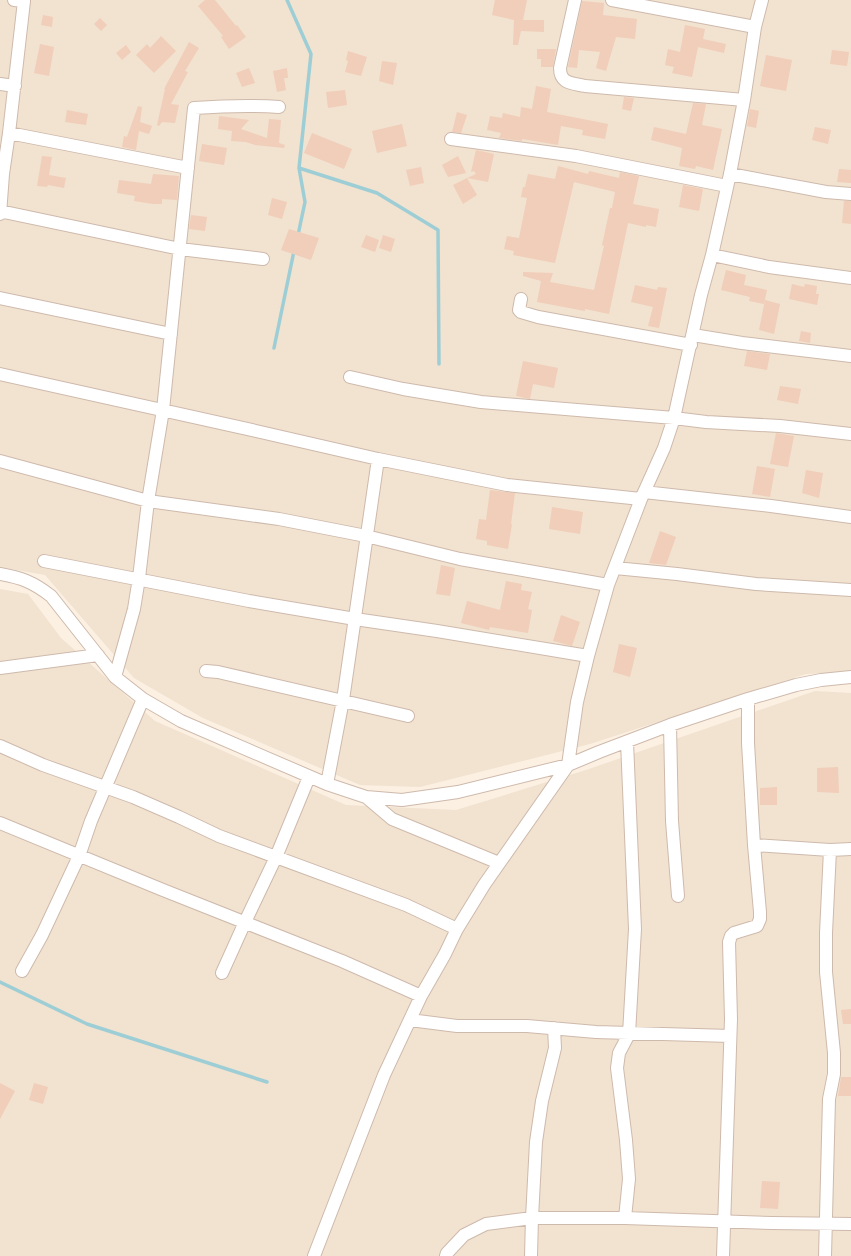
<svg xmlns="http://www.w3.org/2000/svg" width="851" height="1256" font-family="Overpass,sans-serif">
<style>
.residential{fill:#f2e2d0}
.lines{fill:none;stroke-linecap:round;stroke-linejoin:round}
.stream{stroke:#9eced5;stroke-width:3.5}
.building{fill:#f0ceba}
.minor-casing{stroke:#cebaac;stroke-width:14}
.minor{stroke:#fff;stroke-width:12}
</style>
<rect width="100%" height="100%" fill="#fbf0e2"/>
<!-- residential -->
<path class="residential" d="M0,0h851v672l-45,2 -216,70 -170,43 -60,-2 -157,-67 -69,-40 -89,-103 -45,-8z
M0,589l28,5 33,44 94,83 191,84 110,5 130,-40 229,-79 36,2v563h-851z"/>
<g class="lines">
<!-- stream -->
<path class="stream" d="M287,0l24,54 -12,114 6,34 -7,33
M299,168l78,25 61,37 1,134
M274,348l20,-97
M0,982l87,42 180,58"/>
</g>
<!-- building -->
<path class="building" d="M205,0h10l21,26 1,-1 9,12 -17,12 -8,-12 2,-1 -25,-30z
M495,0h32l-4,20h21v12l-23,-1 -3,14h-5l1,-25 -22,-5z
M582,1l22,2 -1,12 34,4 -2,20 -19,-2 -10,34 -10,-3 4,-16 -21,-2 -2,18 -9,-1z
M43,15l10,2 -1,10 -11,-2z
M100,18l7,7 -6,6 -7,-7z
M685,25l20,4 -2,10 23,5 -2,9 -26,-6 -6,30 -20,-4 2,-6 -9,-2 3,-16 12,3z
M161,36l15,15 -22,22 -18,-18 11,-11 3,4z
M189,42l10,6 -14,23 3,1 -17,32 8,1 -4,18 -13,-1 -3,4 -2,-1 8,-36h-1z
M40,44l14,3 -5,29 -15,-3z
M126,45l5,7 -9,8 -6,-7z
M537,49h19l-3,18h-12v-8h-4z
M832,50l17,2 -2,14 -17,-2z
M348,51l19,6 -6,19 -16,-4 3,-11 -2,-1z
M766,55l26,5 -6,31 -26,-5z
M382,61l15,2 -4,22 -14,-4z
M249,68l6,15 -13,4 -6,-14z
M287,68l1,10h-4l2,12 -9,2 -4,-21z
M536,86l15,3 -4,23 61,12 -3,15 -23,-4 1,-5 -22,-4 -3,19 -36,-6v2l-23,-3 2,-5 -14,-3 3,-14 12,2 1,-5 17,4 1,-10 11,2z
M345,90l2,15 -19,3 -2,-16z
M624,97l10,1 -3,13 -9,-2z
M693,103l13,1 -4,21 20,4 -9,41 -17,-4 -1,3 -16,-3 3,-18 -31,-8 3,-13 32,7z
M138,106l4,1 -2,15 12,4 -3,8 -10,-3 -3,19 -14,-3 2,-11 3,1z
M750,109l9,2 -3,17 -9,-2z
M67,110l21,4 -2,11 -21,-3z
M457,112l10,3 -6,18 -9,-1z
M219,116l30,4 -8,9 26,9 2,-19 12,1 -2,23 6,2 -1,3 -29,-3 -9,-3 -15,-1 1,-10 -14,-2z
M402,124l5,22 -30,7 -5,-22z
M815,127l16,3 -3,14 -16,-4z
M312,133l40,16 -8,20 -40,-16z
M202,144l25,4 -3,17 -25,-4z
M476,150l18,4 -6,28 -21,-4 9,-4 -2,-3 -3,1z
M42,156l10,1 -3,18 17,3 -2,10 -16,-3 -1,2 -10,-1z
M458,156l8,17 -18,4 -6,-12z
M558,166l30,8 1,-3 30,7 1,-6 19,4 -6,28 26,5 -3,18 -10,-2v2l-18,-4 -19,91 -24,-5v2l-48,-9 4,-21 -18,-5v-4l30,1 -3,9 44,8 10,-44 -2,-1 8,-37h2l3,-16 -41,-10 -19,81 -42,-8 1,-4 -10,-2 3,-13 12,2 8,-40 -6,-1 2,-10h2l3,-13 27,5z
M421,167l3,16 -14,3 -4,-16z
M839,169l12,1v13l-14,-1z
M153,174l26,2 -2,24 -15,-1v5h-9l-19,-3 1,-5 -18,-3 2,-13 32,4z
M467,178l10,17 -14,9 -10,-19z
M683,185l20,4 -4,22 -20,-4z
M272,198l15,4 -5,17 -14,-4z
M844,201h7v23l-9,-1z
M191,215l16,2 -2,14 -16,-2z
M289,229l30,9 -8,22 -30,-10z
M366,235l13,5 -4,12 -14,-5z
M383,235l12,4 -4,13 -12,-4z
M726,270l20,5 -2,10 23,5 -3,14 -15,-3 1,-4 -29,-7z
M792,284l12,3 1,-3 12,2 -1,8h3l-2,11 -28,-6z
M635,285l22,5 1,-3 9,1 -8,40 -11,-2 5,-19 -22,-5z
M765,300l15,4 -6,30 -15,-4z
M801,331l10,2 -1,10 -11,-2z
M747,351l23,3 -3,16 -23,-4z
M523,361l35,7 -4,20 -21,-4 -3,15 -14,-3z
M780,386l21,3 -3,15 -21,-4z
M776,433l18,3 -6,31 -18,-3z
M757,466l18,3 -5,28 -18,-3z
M806,470l17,3 -4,25 -17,-5z
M490,490l25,3 -4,31h1l-4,25 -21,-4v-4l-11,-2 3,-20 7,1z
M552,507l31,5 -3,22 -31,-5z
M660,531l16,6 -10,28 -17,-2z
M441,565l14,3 -5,28 -14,-2z
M506,581l16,3 -1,6 11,2 -4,17 4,1 -4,23 -38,-6 -1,3 -28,-7 6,-22 33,9z
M561,615l19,7 -8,24 -19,-5z
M619,644l18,4 -7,29 -17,-5z
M838,767l1,26 -22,-1v-24z
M777,787v18h-17v-17z
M851,1009v15h-8l-2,-14z
M841,1077h10v19h-13z
M0,1083l15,8 -15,28z
M34,1083l14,4 -5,17 -14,-4z
M762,1181l18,1 -2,27 -18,-1z"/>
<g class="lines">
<defs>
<path id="minor" d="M575,0l-15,68c0,16 12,15 25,18l159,14
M612,0l143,27
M0,84l15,2
M9,133l179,35
M451,139l125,17 151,30
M730,174l96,18 25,2
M0,211l180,38 83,10
M0,214l3,-40 6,-41 15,-132 -10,-1
M712,255l57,12 82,11
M0,298l171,36
M521,299l-2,11 2,2 17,5 153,28
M693,335l49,8 109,13
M0,374l256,57 122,28 129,26 134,14
M350,377l53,12 78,13 193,16 32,4 74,4 71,8
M0,461l148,40 131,18 87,17 94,23 148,26
M644,492l127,14 80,11
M44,561l205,40 106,18 82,12 151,25
M615,568l62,6 79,10 95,6
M0,574c22,4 33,8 51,22l64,81 28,22 38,22 146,63 39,13 36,3 56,-8 110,-27 31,-13 71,-27 78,-26 48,-14 25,-5 30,-3
M0,668l98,-13
M206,671l12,1 190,44
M115,677l19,-68 5,-31 9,-77 15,-91 31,-302c29,-2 57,-3 85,-1
M670,725l2,96 6,75
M0,746l43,19 90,32 46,20 40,19 187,69 51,24
M327,784l16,-84 35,-241
M366,797l26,22 107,44
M0,823l163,67 179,71 79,35
M754,845l76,5 21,-1
M22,971l20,-36 37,-79 12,-35 52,-122
M222,973l23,-51 31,-65 33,-80
M410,1020l47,6h70l69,6 134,4
M625,1218l4,-39 -3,-39 -9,-72 2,-15 10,-19 6,-105 -8,-187
M314,1256l70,-181 37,-79 24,-42 12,-25 27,-44 84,-120 9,-63 11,-46 20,-71 33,-86 23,-51 10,-30 27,-123 11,-40 18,-81 14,-74 11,-73 7,-27
M446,1256l1,-3 17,-18 22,-11 46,-6h93l147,5 79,1
M531,1256l1,-38 4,-76 6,-41 13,-53 -1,-20
M723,1256l8,-237 -2,-77 2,-6 3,-3 23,-7 3,-7v-7l-6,-67 -6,-102v-44
M825,1256l4,-157 5,-25v-21l-8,-81v-39l4,-83"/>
</defs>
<!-- minor casing -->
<use href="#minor" class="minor-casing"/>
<!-- minor -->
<use href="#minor" class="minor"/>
</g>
</svg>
